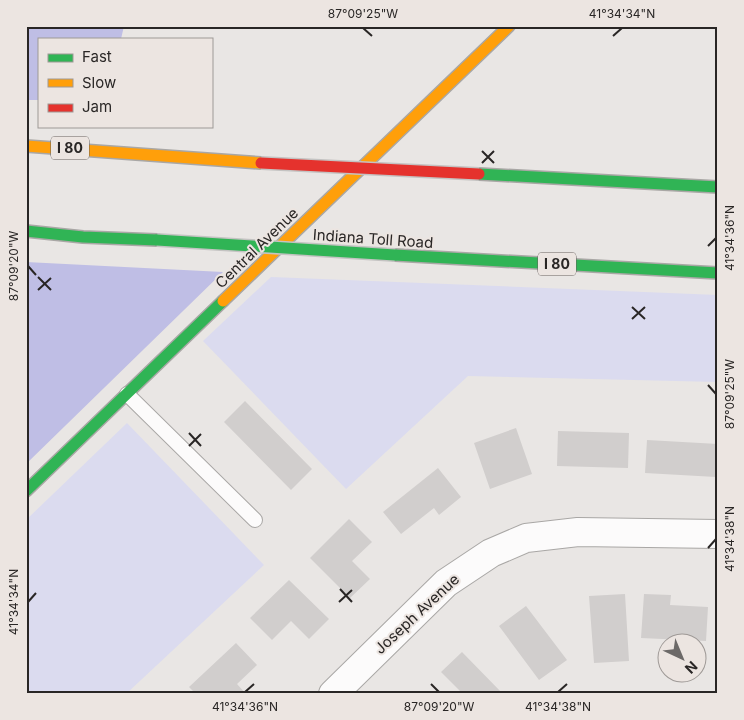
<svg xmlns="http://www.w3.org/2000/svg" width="744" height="720" font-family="Inter,sans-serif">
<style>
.green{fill:#dbdbef}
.forest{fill:#bfbee5}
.building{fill:#d1cecd}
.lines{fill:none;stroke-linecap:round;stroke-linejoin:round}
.lane-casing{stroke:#a9a7a5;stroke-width:16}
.street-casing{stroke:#a9a7a5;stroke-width:30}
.fast-casing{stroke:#a9a7a5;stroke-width:14}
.slow-casing{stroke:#a9a7a5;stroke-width:14}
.lane{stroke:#fcfbfb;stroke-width:14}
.street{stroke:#fcfbfb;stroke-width:28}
.fast{stroke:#30b455;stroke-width:11}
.slow{stroke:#ff9f0a;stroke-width:11}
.fast-bridge-casing{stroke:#c4c3c2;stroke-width:14;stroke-linecap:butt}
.jam-bridge-casing{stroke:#c4c3c2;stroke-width:14;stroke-linecap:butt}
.fast-bridge{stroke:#30b455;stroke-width:11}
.jam-bridge{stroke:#e5322d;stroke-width:11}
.ticks{fill:none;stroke:#292625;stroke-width:2}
.labels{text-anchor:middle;stroke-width:4;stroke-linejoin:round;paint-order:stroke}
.shield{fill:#ece5e1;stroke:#645f5d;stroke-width:1}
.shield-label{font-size:14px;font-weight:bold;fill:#292625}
.street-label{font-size:15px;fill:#292625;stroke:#ece5e1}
.neatline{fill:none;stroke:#292625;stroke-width:2}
.ticks-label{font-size:12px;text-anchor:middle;fill:#292625}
</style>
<rect width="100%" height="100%" fill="#e9e6e4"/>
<!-- green -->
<path class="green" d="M271,277l447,18v87l-250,-6 -122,113 -143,-148z
M127,423l137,142 -138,129h-100v-174z"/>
<!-- forest -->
<path class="forest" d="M26,26h98l-3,13h-82v61h-13z
M26,262l197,10 -197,192z"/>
<!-- building -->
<path class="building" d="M245,401l67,68 -21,21 -67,-68z
M516,428l16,46 -42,15 -16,-46z
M558,431l71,2 -1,35 -71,-2z
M647,440l71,4 -2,33 -71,-4z
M438,468l23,29 -22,18 -5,-7 -33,26 -18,-22z
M349,519l23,23 -20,19 18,18 -20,19 -40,-40z
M289,580l40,39 -20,20 -18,-18 -19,19 -22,-22z
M625,594l4,67 -35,2 -5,-67z
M644,594l27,1 -1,10 38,2 -2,34 -65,-3z
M526,606l41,54 -28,20 -40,-54z
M236,643l21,22 -20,19 9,10h-50l-7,-7z
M462,652l41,42h-46l3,-3 -19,-19z"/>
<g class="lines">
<defs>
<path id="lane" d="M127,394l128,126"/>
<path id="street" d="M333,694l113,-111 45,-30 35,-15 52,-6 140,2"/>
<path id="fast" d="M479,174l239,13
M26,231l57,6 74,3
M395,255l323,18
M26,491l197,-190"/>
<path id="slow" d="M26,146l235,17
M223,301l286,-275"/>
</defs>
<!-- lane casing -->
<use href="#lane" class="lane-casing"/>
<!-- street casing -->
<use href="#street" class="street-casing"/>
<!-- fast casing -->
<use href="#fast" class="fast-casing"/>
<!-- slow casing -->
<use href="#slow" class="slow-casing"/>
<!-- lane -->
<use href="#lane" class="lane"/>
<!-- street -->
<use href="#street" class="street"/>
<!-- fast -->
<use href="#fast" class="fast"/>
<!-- slow -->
<use href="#slow" class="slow"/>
<defs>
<path id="fast-bridge" d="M157,240l238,15"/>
<path id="jam-bridge" d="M261,163l218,11"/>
</defs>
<!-- fast-bridge casing -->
<use href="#fast-bridge" class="fast-bridge-casing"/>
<!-- jam-bridge casing -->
<use href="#jam-bridge" class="jam-bridge-casing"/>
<!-- fast-bridge -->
<use href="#fast-bridge" class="fast-bridge"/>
<!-- jam-bridge -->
<use href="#jam-bridge" class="jam-bridge"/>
</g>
<!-- ticks -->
<path class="ticks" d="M363,28l9,8M613,36l9,-8M482,151l12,12M482,163l12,-12M708,246l8,-8M28,266l8,9M38,277l13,13M38,290l13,-12M632,307l13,12M632,319l13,-12M708,385l8,9M189,433l12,13M189,446l12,-12M708,548l8,-9M340,589l12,13M28,602l8,-9M339,602l13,-12M431,684l8,8M245,692l9,-8M558,692l9,-8"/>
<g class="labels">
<!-- shield labels -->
<g class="shield">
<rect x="51" y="136.5" width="38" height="23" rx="4"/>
<rect x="538" y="252.5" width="38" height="23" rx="4"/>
</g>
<g class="shield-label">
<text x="70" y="153">I 80</text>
<text x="557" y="269">I 80</text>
</g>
<!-- street labels -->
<g class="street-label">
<text transform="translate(373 239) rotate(4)" y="5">Indiana Toll Road</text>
<text transform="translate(257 248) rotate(-44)" y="5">Central Avenue</text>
<text transform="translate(417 614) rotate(-43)" y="5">Joseph Avenue</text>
</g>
</g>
<!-- border -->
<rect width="744" height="720" fill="none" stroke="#ece5e1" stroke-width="55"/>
<!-- legend -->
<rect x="38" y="38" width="175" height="90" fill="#ece5e1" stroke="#9e9996"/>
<rect x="48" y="54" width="25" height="8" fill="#30b455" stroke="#9e9996"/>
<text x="82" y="62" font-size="15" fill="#292625">Fast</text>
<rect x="48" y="79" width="25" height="8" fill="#ff9f0a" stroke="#9e9996"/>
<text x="82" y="88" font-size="15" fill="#292625">Slow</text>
<rect x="48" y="104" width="25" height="8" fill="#e5322d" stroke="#9e9996"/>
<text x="82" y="112" font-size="15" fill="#292625">Jam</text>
<!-- north arrow -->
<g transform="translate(682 658) rotate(136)"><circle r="24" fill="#ece5e1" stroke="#9e9996"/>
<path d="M0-4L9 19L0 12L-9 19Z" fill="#6c6968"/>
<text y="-8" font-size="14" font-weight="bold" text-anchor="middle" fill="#292625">N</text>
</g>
<rect x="28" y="28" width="688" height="664" class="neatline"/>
<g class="ticks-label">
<text x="363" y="18">87°09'25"W</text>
<text x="622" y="18">41°34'34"N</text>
<text transform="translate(730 238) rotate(-90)" y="4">41°34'36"N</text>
<text transform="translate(14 266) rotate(-90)" y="4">87°09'20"W</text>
<text transform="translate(730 394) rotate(-90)" y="4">87°09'25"W</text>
<text transform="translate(730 539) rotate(-90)" y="4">41°34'38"N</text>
<text transform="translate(14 602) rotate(-90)" y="4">41°34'34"N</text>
<text x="245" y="711">41°34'36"N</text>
<text x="439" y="711">87°09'20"W</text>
<text x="558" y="711">41°34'38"N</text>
</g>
</svg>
